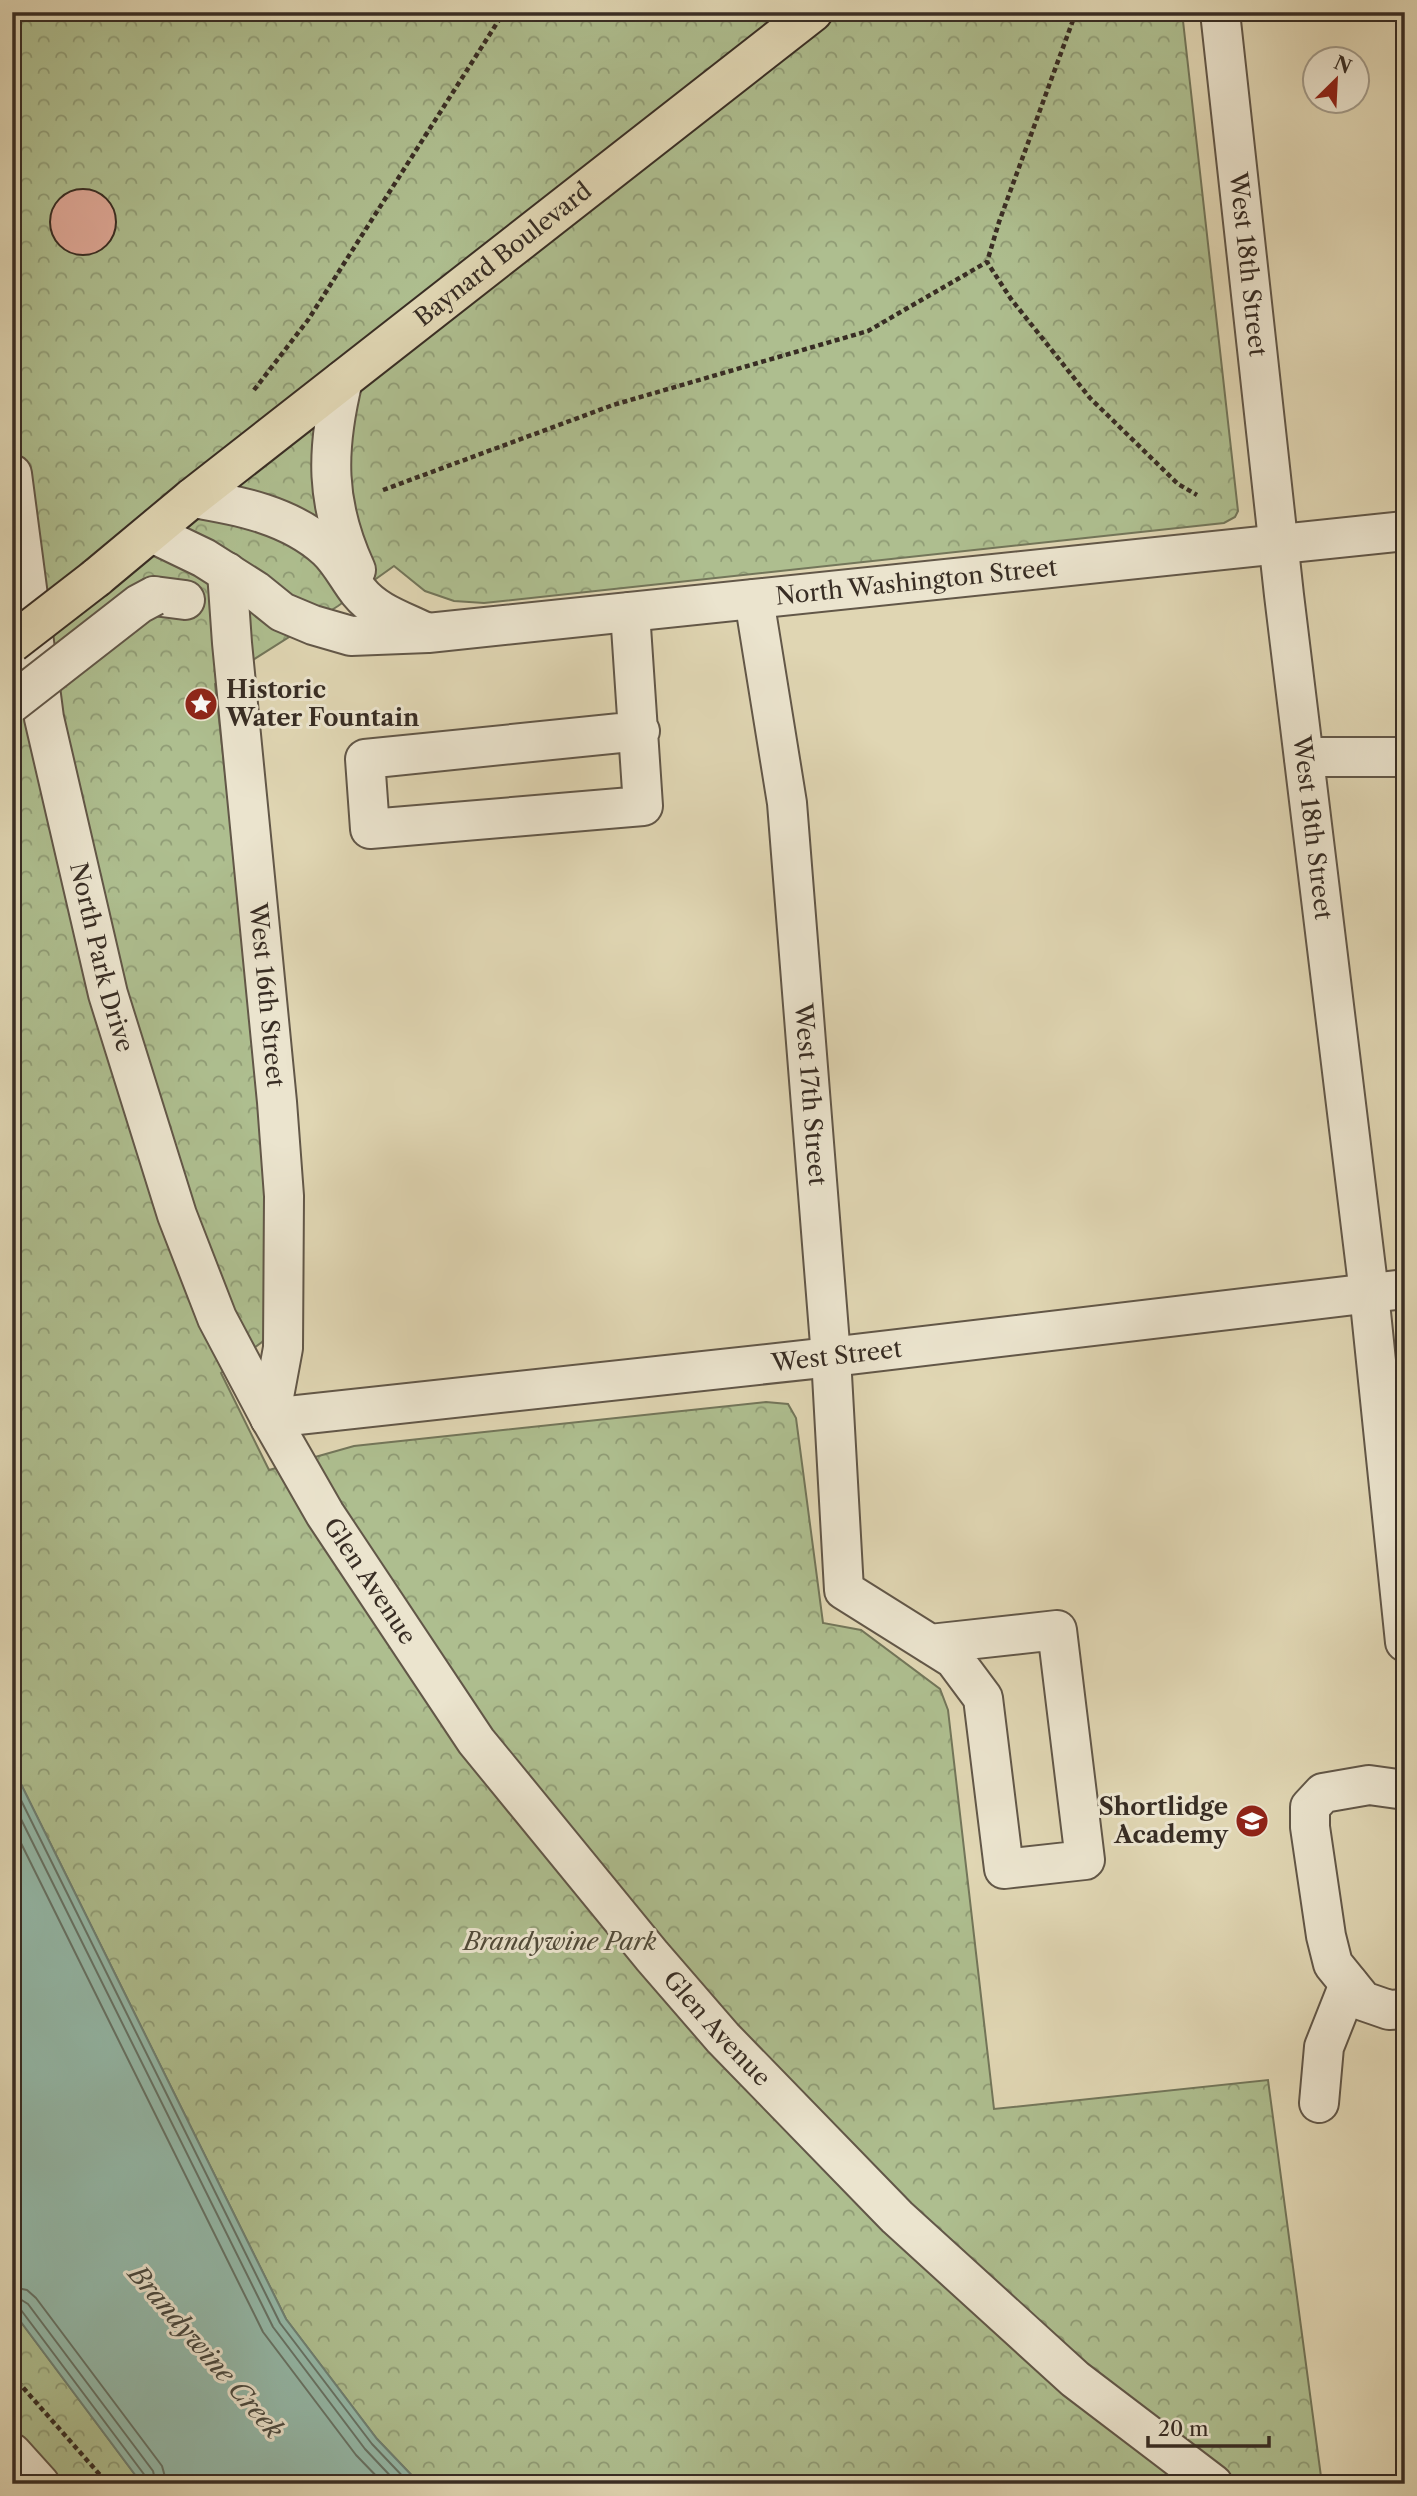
<svg xmlns="http://www.w3.org/2000/svg" width="1417" height="2496" font-family="'Libre Caslon Text',serif">
<style>
.forest{fill:url(#forest-crowns);stroke:#73765a;stroke-width:2}
.water{fill:#94b9a9;stroke:#6f8174;stroke-width:2}
.lines{fill:none;stroke-linecap:round;stroke-linejoin:round}
.shore{stroke:#667366;stroke-width:2}
.building{fill:#e0a998;stroke:#382d24;stroke-width:2}
.minor-casing{stroke:#625748;stroke-width:42}
.major-casing{stroke:#382d24;stroke-width:42}
.path{stroke:#382d24;stroke-width:4.5;stroke-dasharray:5 3.5;stroke-linecap:butt}
.minor{stroke:#ebe4ce;stroke-width:38}
.major{stroke:#e0d6b3;stroke-width:38}
.minor-bridge-casing{stroke:#625748;stroke-width:42;stroke-linecap:butt}
.major-bridge-casing{stroke:#382d24;stroke-width:42;stroke-linecap:butt}
.minor-bridge{stroke:#ebe4ce;stroke-width:38}
.major-bridge{stroke:#e0d6b3;stroke-width:38}
.labels{text-anchor:middle;stroke-width:6;stroke-linejoin:round;paint-order:stroke}
.street-label{font-size:24px;fill:#382d24;stroke:#ebe4ce}
.poi-label{font-size:24px;font-weight:bold;fill:#382d24;stroke:#ebe4ce;text-anchor:start}
.park-label{font-size:24px;font-style:italic;fill:#504a39;stroke:#ebe4ce}
.water-label{font-size:26px;font-style:italic;fill:#4a493f;stroke:#ebe4ce}
</style>
<defs>
<pattern id="forest-crowns" width="20" height="18" patternUnits="userSpaceOnUse" patternTransform="scale(1.75)"><rect width="20" height="18" fill="#aebe8f"/><path d="M2 6a3 3 0 1 1 6 0M12 15a3 3 0 1 1 6 0" fill="none" stroke="#8f9b75"/></pattern>
</defs>
<rect width="100%" height="100%" fill="#e0d6b3"/>
<filter id="stains"><feTurbulence type="fractalNoise" baseFrequency=".00286" numOctaves="4"/><feColorMatrix values="0 0 0 0 .2 0 0 0 0 .09 0 0 0 0 .02 0 0 0 .5 -.17"/></filter>
<radialGradient id="worn" r=".72"><stop offset=".6" stop-color="#630" stop-opacity="0"/><stop offset="1" stop-color="#630" stop-opacity=".3"/></radialGradient>
<!-- forest -->
<path class="forest" d="M12,12h1170l56,499 -3,6 -11,6 -740,80 -30,-2 -29,-10 -31,-25 -56,40 -123,78 44,390 9,165 -1,96 -5,7 -41,31 48,97 85,-24 412,-44 22,2 8,14 27,205 38,7 79,59 8,21 46,399 274,-29 54,404h-902l-43,-45 -91,-120 -274,-553z
M12,2310l130,174h-130z"/>
<!-- water -->
<path class="water" d="M12,1766l274,553 91,120 43,45h-278l-130,-174z"/>
<g class="lines">
<!-- shore -->
<path class="shore" d="M12,1782l268,541 92,121 38,40
M12,1801l261,526 92,122 33,35
M12,1825l251,507 93,123 28,29
M12,2287l15,3 9,8 126,168 5,18
M12,2297l8,2 8,5 125,167 3,13
M12,2306l9,4 125,167 1,7"/>
</g>
<!-- building -->
<path class="building" d="M50 222a33 33 0 1 1 66 0a33 33 0 1 1-66 0Z"/>
<g class="lines">
<defs>
<g id="minor">
<path id="s1" d="M1220,12l64,583 85,698 36,349"/>
<path d="M343,380c-17,70 -18,123 13,190"/>
<path id="s2" d="M12,474l32,244 64,276 69,221 40,103 53,100 55,96 151,227 176,215 71,82 174,179 178,162 138,105"/>
<path d="M192,498c47,7 99,18 135,51 13,12 21,29 32,43 16,20 41,28 64,39"/>
<path id="s3" d="M152,533l52,25 52,33 26,21 31,13 38,11 77,-3 977,-102"/>
<path id="s4" d="M227,572l5,71 45,459 7,94 -1,152 -13,70"/>
<path d="M154,596l31,4"/>
<path id="s5" d="M754,599l33,204 44,554 13,233 110,69 29,39 21,171 81,-9 -28,-230 -127,14"/>
<path d="M630,612l13,194 -273,23 -5,-70 275,-28"/>
<path d="M1304,757h101"/>
<path id="s6" d="M270,1418l561,-61 574,-68"/>
<path d="M1405,1790l-36,-5 -46,8 -13,14v20l16,109 7,28 30,37 26,9 16,-1"/>
<path d="M1319,2103l5,-56 25,-63"/>
<path d="M12,2453l28,31"/>
</g>
<g id="major">
<path id="s7" d="M96,578l96,-80 621,-486"/>
</g>
</defs>
<!-- minor casing -->
<use href="#minor" class="minor-casing"/>
<!-- major casing -->
<use href="#major" class="major-casing"/>
<!-- path -->
<path class="path" d="M1076,12l-77,210 -12,40 24,37 79,99 88,86 19,11
M254,390l54,-70 196,-308
M383,490l230,-85 255,-74 119,-69
M12,2375l96,109"/>
<!-- minor -->
<use href="#minor" class="minor"/>
<!-- major -->
<use href="#major" class="major"/>
<defs>
<path id="minor-bridge" d="M12,703l127,-99 15,-8"/>
<path id="major-bridge" d="M12,643l84,-65"/>
</defs>
<!-- minor-bridge casing -->
<use href="#minor-bridge" class="minor-bridge-casing"/>
<!-- major-bridge casing -->
<use href="#major-bridge" class="major-bridge-casing"/>
<!-- minor-bridge -->
<use href="#minor-bridge" class="minor-bridge"/>
<!-- major-bridge -->
<use href="#major-bridge" class="major-bridge"/>
</g>
<!-- icons -->
<defs>
<symbol id="sight-disc" viewBox="-11 -11 22 22"><circle r="9.5" fill="#8f2418" stroke="#ebe4ce"/><path d="M0-6L1.8-2.2L6-1.7L2.9 1.2L3.7 5.4L0 3.3L-3.7 5.4L-2.9 1.2L-6-1.7L-1.8-2.2Z" fill="#fff"/></symbol>
<symbol id="school-disc" viewBox="-11 -11 22 22"><circle r="9.5" fill="#8f2418" stroke="#ebe4ce"/><path d="M0-5L7-2L0 1L-7-2ZM-4 1L0 2.5L4 1V4Q0 6-4 4Z" fill="#fff"/></symbol>
</defs>
<g fill-rule="evenodd">
<use href="#sight-disc" x="182" y="685" width="38" height="38"/>
<use href="#school-disc" x="1233" y="1802" width="38" height="38"/>
</g>
<g class="labels">
<!-- street labels -->
<g class="street-label">
<text dy="8" stroke="none"><textPath href="#s7" startOffset="520">Baynard Boulevard</textPath></text>
<text dy="8" stroke="none"><textPath href="#s1" startOffset="254">West 18th Street</textPath></text>
<text dy="8" stroke="none"><textPath href="#s3" startOffset="794">North Washington Street</textPath></text>
<text dy="8" stroke="none"><textPath href="#s1" startOffset="821">West 18th Street</textPath></text>
<text dy="8" stroke="none"><textPath href="#s2" startOffset="492">North Park Drive</textPath></text>
<text dy="8" stroke="none"><textPath href="#s4" startOffset="425">West 16th Street</textPath></text>
<text dy="8" stroke="none"><textPath href="#s5" startOffset="499">West 17th Street</textPath></text>
<text dy="8" stroke="none"><textPath href="#s6" startOffset="570">West Street</textPath></text>
<text dy="8" stroke="none"><textPath href="#s2" startOffset="1176">Glen Avenue</textPath></text>
<text dy="8" stroke="none"><textPath href="#s2" startOffset="1743">Glen Avenue</textPath></text>
</g>
<!-- poi labels -->
<g class="poi-label">
<text x="226" y="698">Historic<tspan x="226" dy="28">Water Fountain</tspan></text>
<text x="1228" y="1815" text-anchor="end">Shortlidge<tspan x="1228" dy="28">Academy</tspan></text>
</g>
<!-- park labels -->
<g class="park-label">
<text x="560" y="1950">Brandywine Park</text>
</g>
<!-- water labels -->
<g class="water-label">
<text transform="translate(206 2352) rotate(49)" y="9">Brandywine Creek</text>
</g>
</g>
<!-- margin -->
<rect width="1417" height="2496" fill="none" stroke="#e0d6b3" stroke-width="42"/>
<rect x="14" y="14" width="1389" height="2468" fill="none" stroke="#382d24" stroke-width="3.5"/>
<rect x="21" y="21" width="1375" height="2454" fill="none" stroke="#382d24" stroke-width="2"/>
<!-- north arrow -->
<g transform="translate(1336 80) rotate(24)"><circle r="33" fill="#ebe4ce" stroke="#a39b8a" stroke-width="2"/>
<path d="M0-5L12 26L0 18L-12 26Z" fill="#8f2418"/>
<text y="-10" font-size="19" font-weight="bold" text-anchor="middle" fill="#382d24">N</text>
</g>
<!-- scale -->
<path d="M1148 2436v10h121v-10" fill="none" stroke="#382d24" stroke-width="3.5"/>
<text x="1158" y="2436" font-size="21" fill="#382d24" stroke="#ebe4ce" stroke-width="5" paint-order="stroke">20 m</text>
<rect width="100%" height="100%" filter="url(#stains)"/>
<rect width="100%" height="100%" fill="url(#worn)"/>
</svg>
